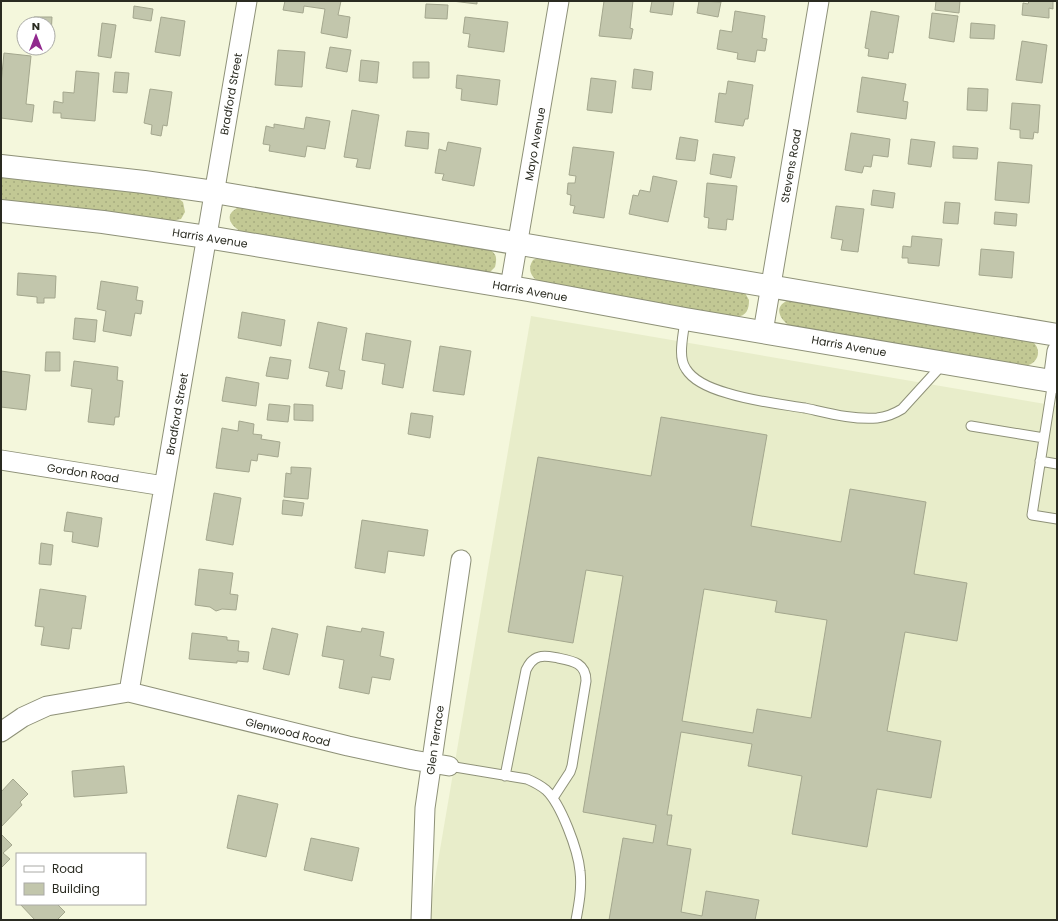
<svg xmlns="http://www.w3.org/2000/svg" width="1058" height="921" font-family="Poppins,sans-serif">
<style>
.built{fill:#e8edca}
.grass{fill:url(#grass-dots)}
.building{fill:#c2c6ac;stroke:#a4a78e;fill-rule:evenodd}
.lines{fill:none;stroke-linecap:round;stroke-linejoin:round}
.lane-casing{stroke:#8e9178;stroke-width:11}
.street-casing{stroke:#8e9178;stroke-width:21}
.secondary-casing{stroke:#8e9178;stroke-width:24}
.lane{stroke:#fff;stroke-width:9}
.street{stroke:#fff;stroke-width:19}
.secondary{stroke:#fff;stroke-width:22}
.labels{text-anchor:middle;stroke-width:4;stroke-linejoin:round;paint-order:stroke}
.street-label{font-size:11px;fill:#2a2b21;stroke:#fff}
</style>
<defs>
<pattern id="grass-dots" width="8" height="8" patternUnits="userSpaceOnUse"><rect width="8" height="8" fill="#c2c894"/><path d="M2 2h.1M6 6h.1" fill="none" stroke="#a7ac7f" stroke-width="1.8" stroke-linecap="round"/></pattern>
</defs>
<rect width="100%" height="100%" fill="#f4f7dc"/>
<!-- built -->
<path class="built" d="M531,316l526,90v514h-629z"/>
<!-- grass -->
<path class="grass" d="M1,176l174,20 8,6 2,10 -4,7 -9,2 -171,-19z
M237,208h4l248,41c8,5 8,9 6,18l-6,6 -246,-40c-10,-6 -21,-16 -6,-25z
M537,258h5l203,35 4,7c0,9 -2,16 -13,17l-197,-35c-8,-5 -12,-13 -6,-22z
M789,300l243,41c11,9 6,23 -7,25l-235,-40c-11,-7 -17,-20 -1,-26z"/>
<!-- building -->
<path class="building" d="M285,1h56l-3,14 12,2 -3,21 -26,-5 4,-24 -21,-3 -1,7 -20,-3z
M452,1h25v3z
M604,1h29l-3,27 3,1 -2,10 -32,-3z
M652,1h22l-2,14 -22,-3z
M699,1l22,1 -3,15 -21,-4z
M936,1h24l-1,12 -24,-3z
M1029,1h24v8l-4,-1v10l-27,-3 1,-12 5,1z
M426,4l22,1 -1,14 -22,-1z
M134,6l19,3 -2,12 -18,-3z
M735,11l30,5 -3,22 5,1 -2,12 -8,-1 -2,12 -18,-3 1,-6 -21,-4 3,-19 12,2z
M871,11l28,5 -6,37 -4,-1 -1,7 -20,-3 1,-7 -4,-1z
M932,13l26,3 -4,26 -25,-4z
M34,17h18l-1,20h-3v-13h-14z
M161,17l24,4 -5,35 -25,-4z
M465,17l43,5 -4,30 -36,-5 2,-13 -7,-1z
M102,23l14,2 -5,33 -13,-2z
M971,23l24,2 -1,14 -24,-1z
M1022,41l25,4 -5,38 -26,-3z
M330,47l21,3 -4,22 -21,-4z
M278,50l27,2 -3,35 -27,-2z
M4,53l27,3 -5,48 8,1 -2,17 -31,-4v-34z
M361,60l18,2 -2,21 -18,-2z
M413,62h16v16h-16z
M634,69l19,3 -2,18 -19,-2z
M76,71l23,2 -4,48 -34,-3v-5h-8l1,-12 9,2v-11l11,1z
M115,72l14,1 -2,20 -14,-1z
M457,75l43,5 -3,25 -36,-5 1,-11 -6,-1z
M862,77l44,7 -3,17 5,1 -2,17 -49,-7z
M591,78l25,3 -4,32 -25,-3z
M728,81l25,4 -5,34h-3l-2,7 -28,-4 4,-29 7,1z
M968,88l20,1 -1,22 -20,-1z
M150,89l22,3 -5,34 -4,-1 -2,11 -10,-2 1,-9 -8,-2z
M1012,103l28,2 -2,28 -4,-1 -1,7 -13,-1v-8l-10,-1z
M352,110l27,5 -9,54 -14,-2 2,-8 -14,-2z
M306,117l24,4 -5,28 -18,-3 -2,11 -36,-6 1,-6 -7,-1 3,-18 8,2v-4l30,5z
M407,131l22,2 -1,16 -23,-3z
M851,133l39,6 -2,18 -15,-2 -2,12 -7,-1 -2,7 -17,-3z
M680,137l18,3 -3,21 -19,-2z
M911,139l24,3 -4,25 -23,-3z
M448,142l33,6 -7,38 -32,-6 2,-6 -9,-1 4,-24 7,2z
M953,146l25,2 -1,11 -24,-1z
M573,147l41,5 -10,66 -31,-5 2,-7 -5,-1 1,-10 -4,-1 1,-11h7l1,-7 -7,-1z
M713,154l22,3 -4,21 -21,-4z
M998,162l34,3 -3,38 -34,-3z
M653,176l24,5 -9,41 -39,-8 4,-19 5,1 2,-6 10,2z
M707,183l30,3 -4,34 -6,-1 -1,11 -18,-2 1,-10 -5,-1z
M873,190l22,3 -2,15 -22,-3z
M945,202l15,1 -2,21 -15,-1z
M836,206l28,3 -6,43 -17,-2 2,-10 -12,-2z
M995,212l22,2 -1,12 -22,-2z
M912,236l30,3 -3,27 -31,-3v-5h-6l1,-12 8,1z
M981,249l33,3 -2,26 -33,-3z
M18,273l38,3 -1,22h-11v5h-7v-6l-20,-2z
M101,281l37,6 -2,13 7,1 -2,13 -6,-1 -4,23 -28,-5 3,-20 -9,-2z
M242,312l43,8 -4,26 -43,-8z
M75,318l22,2 -2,22 -22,-3z
M318,322l29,6 -8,42 6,1 -3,18 -16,-3 3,-14 -20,-4z
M366,333l45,8 -8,47 -21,-4 3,-20 -23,-4z
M440,346l31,5 -7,44 -31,-4z
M46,352h14v19h-15z
M270,357l21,3 -3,19 -22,-3z
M74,361l44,6 -1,13 6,1 -4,36h-4l-1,8 -26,-3 4,-33 -21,-3z
M1,371l29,4 -4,35 -25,-3z
M226,377l33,6 -3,23 -34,-5z
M269,404l21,2 -2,16 -21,-2z
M294,404l19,1v16l-19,-1z
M411,413l22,3 -3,22 -22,-4z
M661,417l106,18 -16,91 90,16 9,-53 76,13 -12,72 53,9 -10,58 -52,-9 -18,99 54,10 -10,57 -54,-9 -10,58 -75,-13 10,-58 -54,-10 4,-22 -71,-12 -14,83h5l-5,30 24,4 -10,63 21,4 4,-25 53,9 -4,20h-146l14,-82 30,5 3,-18 -73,-13 40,-236 -37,-6 -13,73 -65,-11 30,-175 113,19zM704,589l73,12 -2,11 52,8 -16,98 -54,-9 -4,24 -71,-12z
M239,421l15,3 -1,10 9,1 -1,4 19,3 -2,15 -20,-3 -1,7 -6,-1 -2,12 -33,-4 6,-40 16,3z
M291,467l20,1 -3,31 -24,-2 2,-24 5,1z
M214,493l27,5 -8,47 -27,-5z
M283,500l21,3 -2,13 -20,-2z
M67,512l35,6 -4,29 -26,-5 1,-10 -9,-1z
M362,520l66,10 -4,26 -36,-5 -3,22 -30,-5z
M41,543l12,2 -2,20 -12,-1z
M199,569l34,4 -3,21 8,1 -2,15 -14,-1 -6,2 -6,-4 -15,-2z
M40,589l46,7 -5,33 -9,-1 -3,21 -28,-4 3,-18 -9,-1z
M327,626l34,6 1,-4 22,4 -4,24 14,3 -4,21 -18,-3 -3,17 -30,-6 5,-28 -22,-4z
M272,628l26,6 -9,41 -26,-6z
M192,633l35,4v3l12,1 -1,10 11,1 -1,10 -11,-1v2l-48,-4z
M124,766l3,27 -53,4 -2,-26z
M13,779l15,15 -8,8 2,3 -21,22v-35z
M238,795l40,9 -12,53 -39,-9z
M1,834l11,11 -9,8 7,6 -9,9z
M311,838l48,10 -7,33 -48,-11z
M20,904h37l8,8 -8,8h-22z"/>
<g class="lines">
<defs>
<path id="lane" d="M685,319c-1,14 -8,38 1,50 8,13 27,20 41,24 25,8 52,11 78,15 23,5 48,12 72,10 9,-1 17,-4 25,-9l41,-45
M1053,381l-21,134 25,4
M971,426l73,12
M1040,461l17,3
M449,766l78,13c7,3 13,6 19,11 15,14 32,60 34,81 2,17 -1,33 -4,49
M505,776l21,-106c3,-6 6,-11 13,-13 6,-2 13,0 19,1 15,3 28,5 28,23l-14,85 -2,6 -17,26"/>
<path id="street" d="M510,287l49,-286
M763,332l56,-331
M1053,381l4,-30
M1,460l163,26
M129,692l118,-691
M1,732l22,-15 24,-11 82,-14 219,54 65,14 36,6
M421,920l4,-112 36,-248"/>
<path id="secondary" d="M1,166l143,16 70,10 843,143
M1,211l102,11 104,15 321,53 157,29 372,63"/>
</defs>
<!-- lane casing -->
<use href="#lane" class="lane-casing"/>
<!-- street casing -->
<use href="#street" class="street-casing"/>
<!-- secondary casing -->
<use href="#secondary" class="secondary-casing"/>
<!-- lane -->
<use href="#lane" class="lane"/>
<!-- street -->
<use href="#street" class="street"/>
<!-- secondary -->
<use href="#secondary" class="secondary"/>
</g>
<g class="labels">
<!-- street labels -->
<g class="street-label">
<text transform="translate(231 94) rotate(-80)" y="4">Bradford Street</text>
<text transform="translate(535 144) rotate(-80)" y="4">Mayo Avenue</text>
<text transform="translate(791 166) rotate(-80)" y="4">Stevens Road</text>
<text transform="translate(210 238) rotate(9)" y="4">Harris Avenue</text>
<text transform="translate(530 291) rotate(10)" y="4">Harris Avenue</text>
<text transform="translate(849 346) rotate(10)" y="4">Harris Avenue</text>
<text transform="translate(177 414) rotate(-80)" y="4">Bradford Street</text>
<text transform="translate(83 473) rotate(9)" y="4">Gordon Road</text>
<text transform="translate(288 732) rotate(14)" y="4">Glenwood Road</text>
<text transform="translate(435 740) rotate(-82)" y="4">Glen Terrace</text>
</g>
</g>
<!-- border -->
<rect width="1058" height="921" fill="none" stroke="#2a2b21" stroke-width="4"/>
<!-- legend -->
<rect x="16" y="853" width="130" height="52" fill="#ffffff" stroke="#aaaaa6"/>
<rect x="24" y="866" width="20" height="6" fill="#ffffff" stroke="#aaaaa6"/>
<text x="52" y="873" font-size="12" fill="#2a2b21">Road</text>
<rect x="24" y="883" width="20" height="12" fill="#c2c6ac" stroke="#aaaaa6"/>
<text x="52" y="893" font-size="12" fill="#2a2b21">Building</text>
<!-- north arrow -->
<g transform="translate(36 36)"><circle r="19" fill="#ffffff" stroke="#aaaaa6"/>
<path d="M0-3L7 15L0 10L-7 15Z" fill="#91298e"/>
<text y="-6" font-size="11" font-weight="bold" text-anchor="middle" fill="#2a2b21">N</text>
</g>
</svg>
